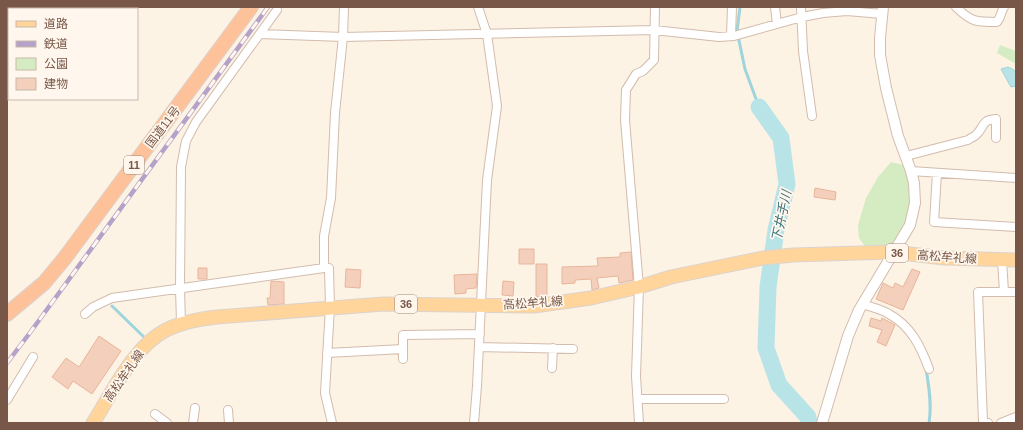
<svg xmlns="http://www.w3.org/2000/svg" width="1023" height="430" font-family="Helvetica,'Noto Sans JP',sans-serif">
<style>
.green{fill:#d5ecc2}
.water{fill:#b8e4e8;stroke:#9ed4db}
.lines{fill:none;stroke-linecap:round;stroke-linejoin:round}
.stream{stroke:#9ed4db;stroke-width:3}
.river{stroke:#b8e4e8;stroke-width:17}
.building{fill:#f4cfbb;stroke:#e8b59a}
.minor-casing{stroke:#d2bcad;stroke-width:10}
.tertiary-casing{stroke:#d2bcad;stroke-width:12}
.primary-casing{stroke:#dcd3cf;stroke-width:15}
.trunk-casing{stroke:#dcd3cf;stroke-width:16}
.minor{stroke:#fff;stroke-width:8}
.tertiary{stroke:#fff;stroke-width:10}
.primary{stroke:#ffd59b;stroke-width:13}
.trunk{stroke:#fdc29a;stroke-width:14}
.rail-casing{stroke:#b5a2c8;stroke-width:4.5}
.rail{stroke:#fff7ed;stroke-width:3;stroke-dasharray:9;stroke-linecap:butt}
.labels{text-anchor:middle;stroke-width:3.5;stroke-linejoin:round;paint-order:stroke}
.shield{fill:#fff7ed;stroke:#a0877a;stroke-width:1}
.shield-label{font-size:11px;font-weight:bold;fill:#785748}
.street-label{font-size:12px;fill:#785748;stroke:#fff7ed}
.water-label{font-size:13px;font-style:italic;fill:#3b767e;stroke:#fff7ed}
</style>
<rect width="100%" height="100%" fill="#fdf3e5"/>
<!-- green -->
<path class="green" d="M1000,45l16,6v13l-19,-11z
M891,162l17,4 6,38 -6,21 -15,19 -26,5 -8,-11 -1,-13 8,-27 12,-21z"/>
<!-- water -->
<path class="water" d="M1008,67c11,4 8,8 8,19l-5,1 -10,-18z"/>
<g class="lines">
<!-- stream -->
<path class="stream" d="M740,7l-3,24 8,38 14,38
M112,306l34,33
M926,369c3,17 6,36 3,54"/>
<!-- river -->
<path class="river" d="M759,107l22,31 6,46 -11,46 -8,57 -2,61 13,37 29,32 1,6"/>
</g>
<!-- building -->
<path class="building" d="M815,188l21,4 -1,8 -21,-3z
M519,249h15v15h-15z
M631,252l2,28 -14,3 -1,-7 -21,2 2,10 -7,2 -1,-11 -16,1v3l-13,1v-17l36,-1 -1,-8 23,-1v-4z
M536,264h11v32l-11,1z
M198,268h9v11h-9z
M346,269l15,1 -1,18 -15,-1z
M912,269l8,3 -17,38 -27,-11 7,-16 10,5 2,-5 8,4z
M477,274l-1,14 -10,1v4l-11,1 -1,-19z
M271,281l13,1v22l-16,1 -1,-7h3z
M503,281l11,1 -1,14 -11,-1z
M871,318l10,3 1,-3 13,7 -9,21 -9,-4 5,-12 -13,-4z
M99,336l22,15 -29,43 -19,-13 -5,8 -16,-12 14,-19 13,9z"/>
<g class="lines">
<defs>
<path id="minor" d="M775,7l2,17
M801,7l2,44 9,65
M956,7c15,15 20,15 41,15 5,-6 3,-9 7,-15
M260,34l83,3 311,-7 65,7 15,-1 68,-19 21,-4 24,-2 35,3
M731,36l1,-29
M906,156l62,-16c2,-2 6,-3 8,-5 9,-9 5,-15 20,-16v19
M911,171l105,7
M937,173l-3,49 82,5
M1002,260l2,32
M862,304c9,3 19,5 27,10 22,12 32,33 40,55
M85,314l8,-7 19,-9 212,-30
M181,323l-1,-34 1,-122 5,-26 10,-19 81,-112
M479,347l94,2
M327,353l76,-4
M403,359v-24l77,-1
M552,368l1,-20
M638,399h86
M7,400l26,-43
M228,410l1,13
M155,414l12,9
M193,423l2,-15
M332,423l-7,-30 5,-86 -1,-39h-5v-32l7,-38 4,-85 8,-76 1,-30
M474,423l3,-37 10,-206 10,-74 -10,-72 -9,-27
M639,423l-3,-47 3,-89 -14,-167 1,-30 10,-16 7,-3 11,-11 1,-53
M988,423l-5,-1 -5,-130h38
M1001,423l15,-6"/>
<path id="tertiary" d="M822,423l26,-87 11,-26 51,-85 5,-22 -1,-20 -3,-12 -13,-35 -12,-48 -6,-33v-17l3,-31"/>
<path id="primary" d="M93,423c19,-30 41,-77 73,-93 16,-8 33,-11 51,-13l166,-13 151,2 57,-8 48,-11 32,-10 92,-19 30,-3 100,-3 51,6 72,2"/>
<path id="trunk" d="M7,314l37,-31 20,-24 187,-252"/>
</defs>
<!-- minor casing -->
<use href="#minor" class="minor-casing"/>
<!-- tertiary casing -->
<use href="#tertiary" class="tertiary-casing"/>
<!-- primary casing -->
<use href="#primary" class="primary-casing"/>
<!-- trunk casing -->
<use href="#trunk" class="trunk-casing"/>
<!-- minor -->
<use href="#minor" class="minor"/>
<!-- tertiary -->
<use href="#tertiary" class="tertiary"/>
<!-- primary -->
<use href="#primary" class="primary"/>
<!-- trunk -->
<use href="#trunk" class="trunk"/>
<defs>
<path id="rail" d="M7,363l22,-29 239,-327"/>
</defs>
<!-- rail casing -->
<use href="#rail" class="rail-casing"/>
<!-- rail -->
<use href="#rail" class="rail"/>
</g>
<g class="labels">
<!-- shield labels -->
<g class="shield">
<rect x="124" y="156" width="20" height="18" rx="3"/>
<rect x="886" y="244" width="22" height="18" rx="3"/>
<rect x="395" y="295" width="22" height="18" rx="3"/>
</g>
<g class="shield-label">
<text x="134" y="169">11</text>
<text x="897" y="257">36</text>
<text x="406" y="308">36</text>
</g>
<!-- street labels -->
<g class="street-label">
<text transform="translate(163 127) rotate(-53)" y="4">国道11号</text>
<text transform="translate(947 257) rotate(4)" y="4">高松牟礼線</text>
<text transform="translate(533 303) rotate(-4)" y="4">高松牟礼線</text>
<text transform="translate(124 376) rotate(-55)" y="4">高松牟礼線</text>
</g>
<!-- water labels -->
<g class="water-label">
<text transform="translate(781 216) rotate(-78)" y="5">下井手川</text>
</g>
</g>
<!-- border -->
<rect width="1023" height="430" fill="none" stroke="#785748" stroke-width="16"/>
<!-- legend -->
<rect x="8" y="8" width="130" height="92" fill="#fff7ed" stroke="#c9b7ab"/>
<rect x="16" y="21" width="20" height="6" fill="#ffd59b" stroke="#c9b7ab"/>
<text x="44" y="28" font-size="12" fill="#785748">道路</text>
<rect x="16" y="41" width="20" height="6" fill="#b5a2c8" stroke="#c9b7ab"/>
<text x="44" y="48" font-size="12" fill="#785748">鉄道</text>
<rect x="16" y="58" width="20" height="12" fill="#d5ecc2" stroke="#c9b7ab"/>
<text x="44" y="68" font-size="12" fill="#785748">公園</text>
<rect x="16" y="78" width="20" height="12" fill="#f4cfbb" stroke="#c9b7ab"/>
<text x="44" y="88" font-size="12" fill="#785748">建物</text>
</svg>
